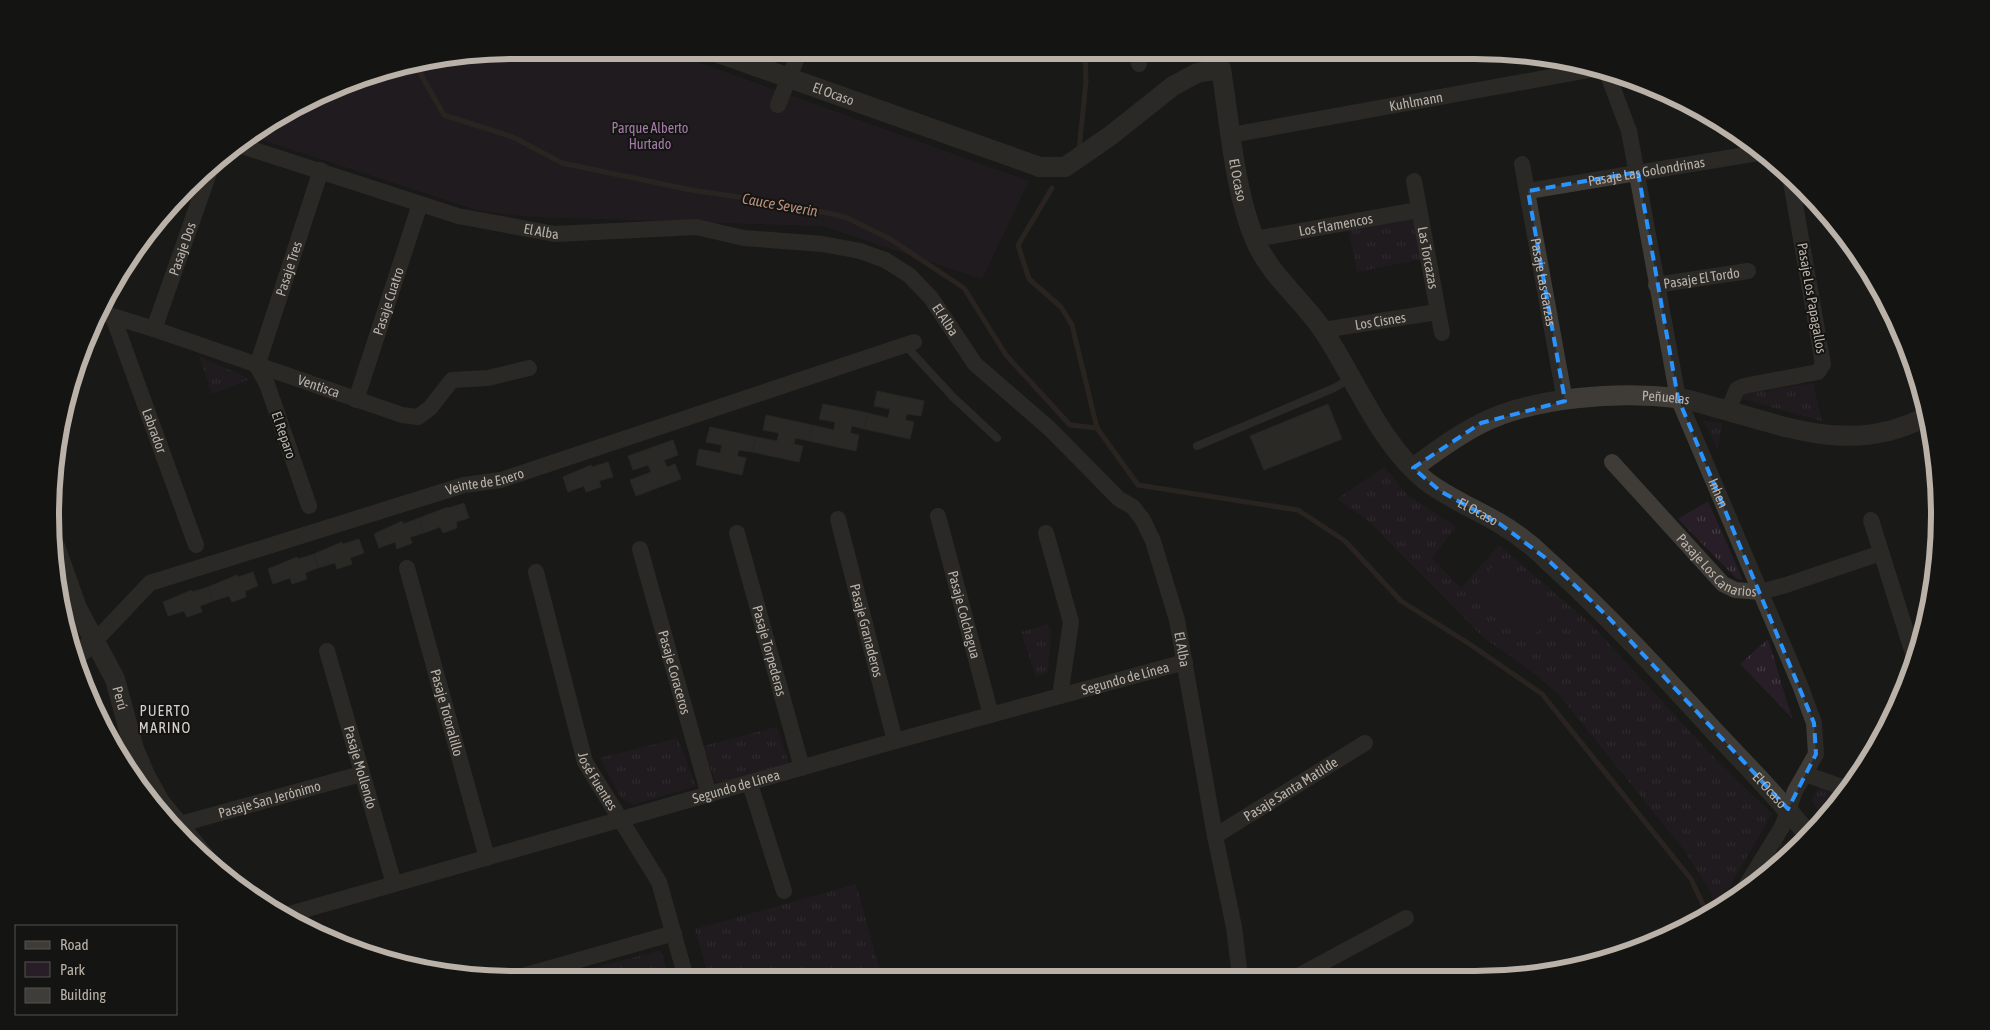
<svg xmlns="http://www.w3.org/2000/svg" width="1990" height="1030" font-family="'Asap Condensed',sans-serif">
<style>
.grass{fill:url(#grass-tufts)}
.park{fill:#281e28}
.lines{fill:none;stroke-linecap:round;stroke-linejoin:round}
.stream{stroke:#3e312c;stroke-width:5}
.building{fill:#3e3d39;stroke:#353531}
.service{stroke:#3f3c38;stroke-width:8}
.minor{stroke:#3f3c38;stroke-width:16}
.tertiary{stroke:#3f3c38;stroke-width:20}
.marked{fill:none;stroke:#2993ff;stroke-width:4;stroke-dasharray:10 6;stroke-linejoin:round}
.labels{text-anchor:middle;stroke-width:4;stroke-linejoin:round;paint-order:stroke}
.street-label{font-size:14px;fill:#bab2a8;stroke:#141412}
.park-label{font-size:14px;fill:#a37da7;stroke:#141412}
.water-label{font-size:15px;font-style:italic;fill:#b88f7c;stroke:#141412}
.neighbourhood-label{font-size:15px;letter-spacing:1px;fill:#d6d0c9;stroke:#141412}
.rim{fill:none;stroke:#bab2a8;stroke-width:6}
</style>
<defs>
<pattern id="grass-tufts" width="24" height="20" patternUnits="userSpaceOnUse" patternTransform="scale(1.25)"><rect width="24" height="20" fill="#281e28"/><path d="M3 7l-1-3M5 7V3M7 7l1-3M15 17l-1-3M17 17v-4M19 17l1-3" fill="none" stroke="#453c44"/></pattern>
</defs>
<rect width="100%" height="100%" fill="#191917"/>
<!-- grass -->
<path class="grass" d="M1413,217l9,42 -65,13 -9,-42z
M199,356l51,23 -38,15z
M1813,383l9,38 -80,-22 1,-5z
M1703,421l19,2 -4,27z
M1384,467l24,28 48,32 -24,31 29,30 38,-43 92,79 117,127 64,63 -49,84 2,5 -8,5 -10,-23 -23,-35 -125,-155 -23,-20 -53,-38 -115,-116 -31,-22z
M1708,501l35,79 -6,-1 -59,-60z
M1048,624l3,9 -3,40 -12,4 -15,-45z
M1768,639l24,79 -52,-54z
M777,727l12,37 -73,19 -13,-37z
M678,738l18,48 -63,19 -12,-7 -21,-40z
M1821,783l14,6 3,12 -13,20 -14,-21z
M1795,842l3,4 -37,35 21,-38z
M856,884l26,94h-173l-14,-49z
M661,950l8,28 -116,1z"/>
<!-- park -->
<path class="park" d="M515,50h150l364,131 -47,98 -160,-53 -292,-9 -54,-7 -226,-74 115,-61z
M1500,559l57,51 -25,27 -57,-51z"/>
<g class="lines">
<!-- stream -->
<path class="stream" d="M416,66l28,49 69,22 49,26 129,27 95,14 59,13 45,22 74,49 42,67 64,70 27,3
M1079,150l7,-69 -1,-30
M1052,188l-34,57 11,34 32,28 11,18 25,103 41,57 160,25 47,31 56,60 70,44 71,49 149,185 16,34"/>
</g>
<!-- building -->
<path class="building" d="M877,391l47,10 -3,15 -14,-2 -2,6 9,2 -4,17 -46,-10 4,-16 20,5 2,-9 -16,-3z
M823,404l45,9 -4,16 -12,-3 -2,7 9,2 -3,16 -47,-10 3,-16 22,5 1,-8 -16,-3z
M1328,404l14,35 -78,31 -14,-34z
M766,415l46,10 -3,16 -14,-3 -1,6 9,2 -4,16 -47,-10 4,-15 21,4 2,-8 -16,-3z
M710,427l46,10 -4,15 -13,-2 -2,6 9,2 -4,17 -46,-10 3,-16 21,4 2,-8 -16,-3z
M673,440l5,15 -14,5 3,7 8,-3 6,15 -45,17 -6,-16 21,-8 -3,-7 -15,5 -5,-14z
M608,462l5,15 -14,4 2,6 -15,5 -2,-6 -16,6 -5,-15 28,-12 1,2z
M464,503l5,15 -13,4 1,6 -14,5 -3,-6 -16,6 -5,-15 29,-11 1,1z
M419,518l5,15 -14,4 2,6 -15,6 -2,-7 -16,6 -5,-14 28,-13 1,3z
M359,539l5,14 -14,5 2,6 -15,5 -2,-6 -17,5 -4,-14 28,-12 1,2z
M314,554l4,14 -13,5 2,6 -15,5 -2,-6 -17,6 -5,-15 29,-12 1,2z
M253,572l5,14 -13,5 1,6 -14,5 -3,-6 -16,5 -5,-14 29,-12 1,2z
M208,587l5,14 -13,5 2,6 -15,5 -3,-6 -16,5 -5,-14 29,-12v2z"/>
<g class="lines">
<!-- service -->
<path class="service" d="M905,345l48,52 44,41
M1197,446l137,-58 16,-9"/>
<!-- minor -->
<g class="minor">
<path d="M1016,50l9,4"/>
<path d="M1137,51l2,13"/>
<path d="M1218,51l3,18"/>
<path id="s1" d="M1606,70l23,61 49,267 122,287 14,38 2,31 -21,37 -13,36 -41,67"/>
<path d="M778,105l22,-55"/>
<path id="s2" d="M1231,135l369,-67"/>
<path id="s3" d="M236,144l222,72 97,18 141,-7 48,11 79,6 37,7 25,9 24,15 22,23 44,66 75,65 69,70 14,8 10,13 10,21 24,79 38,216 19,91 6,50"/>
<path id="s4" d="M1522,164l43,237"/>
<path id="s5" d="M1414,181l28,152"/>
<path id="s6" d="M1528,191l236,-39"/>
<path id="s7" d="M1255,239l163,-29"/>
<path id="s8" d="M1656,285l92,-14"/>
<path id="s9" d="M99,312l55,17 248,86 16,2 12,-9 22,-28 36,-2 41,-10"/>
<path id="s10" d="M113,317l83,228"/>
<path id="s11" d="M154,329l56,-159"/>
<path id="s12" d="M1323,330l114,-18"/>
<path id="s13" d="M356,400l64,-196"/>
<path d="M1728,411l9,-22 7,-3 74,-14 5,-8 -33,-188"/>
<path id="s14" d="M1612,462l111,122 12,6 25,2 26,-7 95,-32"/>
<path id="s15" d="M309,506l-42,-122 -10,-18 64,-196"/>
<path id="s16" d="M938,516l53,199"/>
<path id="s17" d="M838,519l57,222"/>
<path d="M1871,520l44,140"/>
<path id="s18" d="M737,533l65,235"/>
<path d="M1046,533l25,89 -11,74"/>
<path id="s19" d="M640,549l69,246"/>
<path id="s20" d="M407,568l80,290"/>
<path id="s21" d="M536,572l49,190 74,120 27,96"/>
<path id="s22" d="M95,641l55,-58 314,-98 37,-5 413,-138"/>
<path id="s23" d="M327,651l67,233"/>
<path d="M1805,774l37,13 7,-2"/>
<path d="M750,784l34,107"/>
<path id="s24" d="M177,825l184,-51"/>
<path id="s25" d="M1215,836l150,-93"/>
<path id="s26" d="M286,915l609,-174 290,-79"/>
<path d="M1296,977l110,-59"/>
<path d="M512,979l162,-46"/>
</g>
<!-- tertiary -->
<g class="tertiary">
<path id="s27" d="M710,50l330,117h25l45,-31 63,-50 24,-13 24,-4c9,54 13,121 34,171 16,37 48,60 69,92 32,48 56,112 102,149 22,17 49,28 73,42 17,10 34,23 48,37 60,54 114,113 168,172 32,34 65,67 94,104"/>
<path id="s28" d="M1413,468c22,-16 43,-32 67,-44 52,-27 139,-33 197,-26 14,1 28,7 41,10 72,20 137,47 209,8"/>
<path id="s29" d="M55,546l22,62 38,71 19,70 11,26 15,27 45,55"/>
<path d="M78,654l17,-13"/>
</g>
</g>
<!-- marked area -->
<path d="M0 0H1990V1030H0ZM1638,172l40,226 136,325 2,31 -28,55 -181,-193 -60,-57 -47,-35 -60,-33 -27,-23 68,-45 84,-22 -37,-210z" fill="#191917" fill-opacity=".55" fill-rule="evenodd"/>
<path class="marked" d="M1638,172l40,226 136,325 2,31 -28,55 -181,-193 -60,-57 -47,-35 -60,-33 -27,-23 68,-45 84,-22 -37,-210z"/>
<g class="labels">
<!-- street labels -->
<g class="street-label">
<text dy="5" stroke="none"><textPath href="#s27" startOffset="131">El Ocaso</textPath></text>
<text dy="5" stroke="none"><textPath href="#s2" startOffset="188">Kuhlmann</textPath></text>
<text dy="5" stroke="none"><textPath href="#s6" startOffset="120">Pasaje Las Golondrinas</textPath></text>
<text dy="5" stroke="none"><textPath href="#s27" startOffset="674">El Ocaso</textPath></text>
<text dy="5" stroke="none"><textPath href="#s7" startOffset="82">Los Flamencos</textPath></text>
<text dy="5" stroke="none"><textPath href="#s3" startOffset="318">El Alba</textPath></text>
<text dy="5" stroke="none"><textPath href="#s11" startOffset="85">Pasaje Dos</textPath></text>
<text dy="5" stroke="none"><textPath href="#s5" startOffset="78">Las Torcazas</textPath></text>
<text dy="5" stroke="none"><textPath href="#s15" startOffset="252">Pasaje Tres</textPath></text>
<text dy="5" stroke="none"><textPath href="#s8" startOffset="46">Pasaje El Tordo</textPath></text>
<text dy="5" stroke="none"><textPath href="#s4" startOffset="120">Pasaje Las Garzas</textPath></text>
<text transform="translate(1812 298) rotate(80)" y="5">Pasaje Los Papagallos</text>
<text dy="5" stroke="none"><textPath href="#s13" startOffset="104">Pasaje Cuatro</textPath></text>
<text dy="5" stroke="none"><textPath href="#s3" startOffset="752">El Alba</textPath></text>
<text dy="5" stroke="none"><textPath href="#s12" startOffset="58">Los Cisnes</textPath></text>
<text dy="5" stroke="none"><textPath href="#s9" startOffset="232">Ventisca</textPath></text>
<text dy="5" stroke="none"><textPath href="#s28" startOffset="270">Peñuelas</textPath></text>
<text dy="5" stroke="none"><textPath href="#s10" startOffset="121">Labrador</textPath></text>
<text transform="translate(284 435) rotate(71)" y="5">El Reparo</text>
<text dy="5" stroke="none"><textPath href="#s22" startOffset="430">Veinte de Enero</textPath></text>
<text dy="5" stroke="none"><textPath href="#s1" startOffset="440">Inhen</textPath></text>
<text dy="5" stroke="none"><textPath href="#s27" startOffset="1094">El Ocaso</textPath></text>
<text dy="5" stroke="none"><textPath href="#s14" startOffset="150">Pasaje Los Canarios</textPath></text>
<text dy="5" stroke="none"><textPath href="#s16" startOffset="102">Pasaje Colchagua</textPath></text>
<text dy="5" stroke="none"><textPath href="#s17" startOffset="115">Pasaje Granaderos</textPath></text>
<text dy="5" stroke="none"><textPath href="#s3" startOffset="1171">El Alba</textPath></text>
<text dy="5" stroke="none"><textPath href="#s18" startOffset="122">Pasaje Torpederas</textPath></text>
<text dy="5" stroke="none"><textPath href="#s19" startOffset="128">Pasaje Coraceros</textPath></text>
<text dy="5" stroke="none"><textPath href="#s26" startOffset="872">Segundo de Línea</textPath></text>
<text dy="5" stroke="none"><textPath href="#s29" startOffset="166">Perú</textPath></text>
<text dy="5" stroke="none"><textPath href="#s20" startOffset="150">Pasaje Totoralillo</textPath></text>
<text dy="5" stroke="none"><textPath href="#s23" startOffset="121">Pasaje Mollendo</textPath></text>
<text dy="5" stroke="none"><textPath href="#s21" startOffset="219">José Fuentes</textPath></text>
<text dy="5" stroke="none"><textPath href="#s26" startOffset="468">Segundo de Línea</textPath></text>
<text dy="5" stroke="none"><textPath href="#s25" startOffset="89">Pasaje Santa Matilde</textPath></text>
<text dy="5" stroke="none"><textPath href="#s27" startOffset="1499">El Ocaso</textPath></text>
<text dy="5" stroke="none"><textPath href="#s24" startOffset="96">Pasaje San Jerónimo</textPath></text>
</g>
<!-- park labels -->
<g class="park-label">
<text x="650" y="133">Parque Alberto<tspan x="650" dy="16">Hurtado</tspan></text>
</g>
<!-- water labels -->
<g class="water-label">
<text transform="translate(780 205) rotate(10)" y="5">Cauce Severin</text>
</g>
<!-- neighbourhood labels -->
<g class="neighbourhood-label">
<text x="165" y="716">PUERTO<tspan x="165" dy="17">MARINO</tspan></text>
</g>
</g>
<!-- crop -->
<path d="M0 0H1990V1030H0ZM515 59H1475A456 456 0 0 1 1931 515V515A456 456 0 0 1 1475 971H515A456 456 0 0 1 59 515V515A456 456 0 0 1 515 59Z" fill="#141412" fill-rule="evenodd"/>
<path class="rim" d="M515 59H1475A456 456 0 0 1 1931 515V515A456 456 0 0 1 1475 971H515A456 456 0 0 1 59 515V515A456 456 0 0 1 515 59Z"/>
<!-- legend -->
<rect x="15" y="925" width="162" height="90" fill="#141412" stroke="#56534e"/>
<rect x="25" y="941" width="25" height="8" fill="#3f3c38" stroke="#56534e"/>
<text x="60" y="950" font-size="15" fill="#bab2a8">Road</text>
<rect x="25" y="962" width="25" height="15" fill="#281e28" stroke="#56534e"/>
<text x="60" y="975" font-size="15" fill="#bab2a8">Park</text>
<rect x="25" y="988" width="25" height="15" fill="#3e3d39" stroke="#56534e"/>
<text x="60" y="1000" font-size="15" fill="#bab2a8">Building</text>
</svg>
